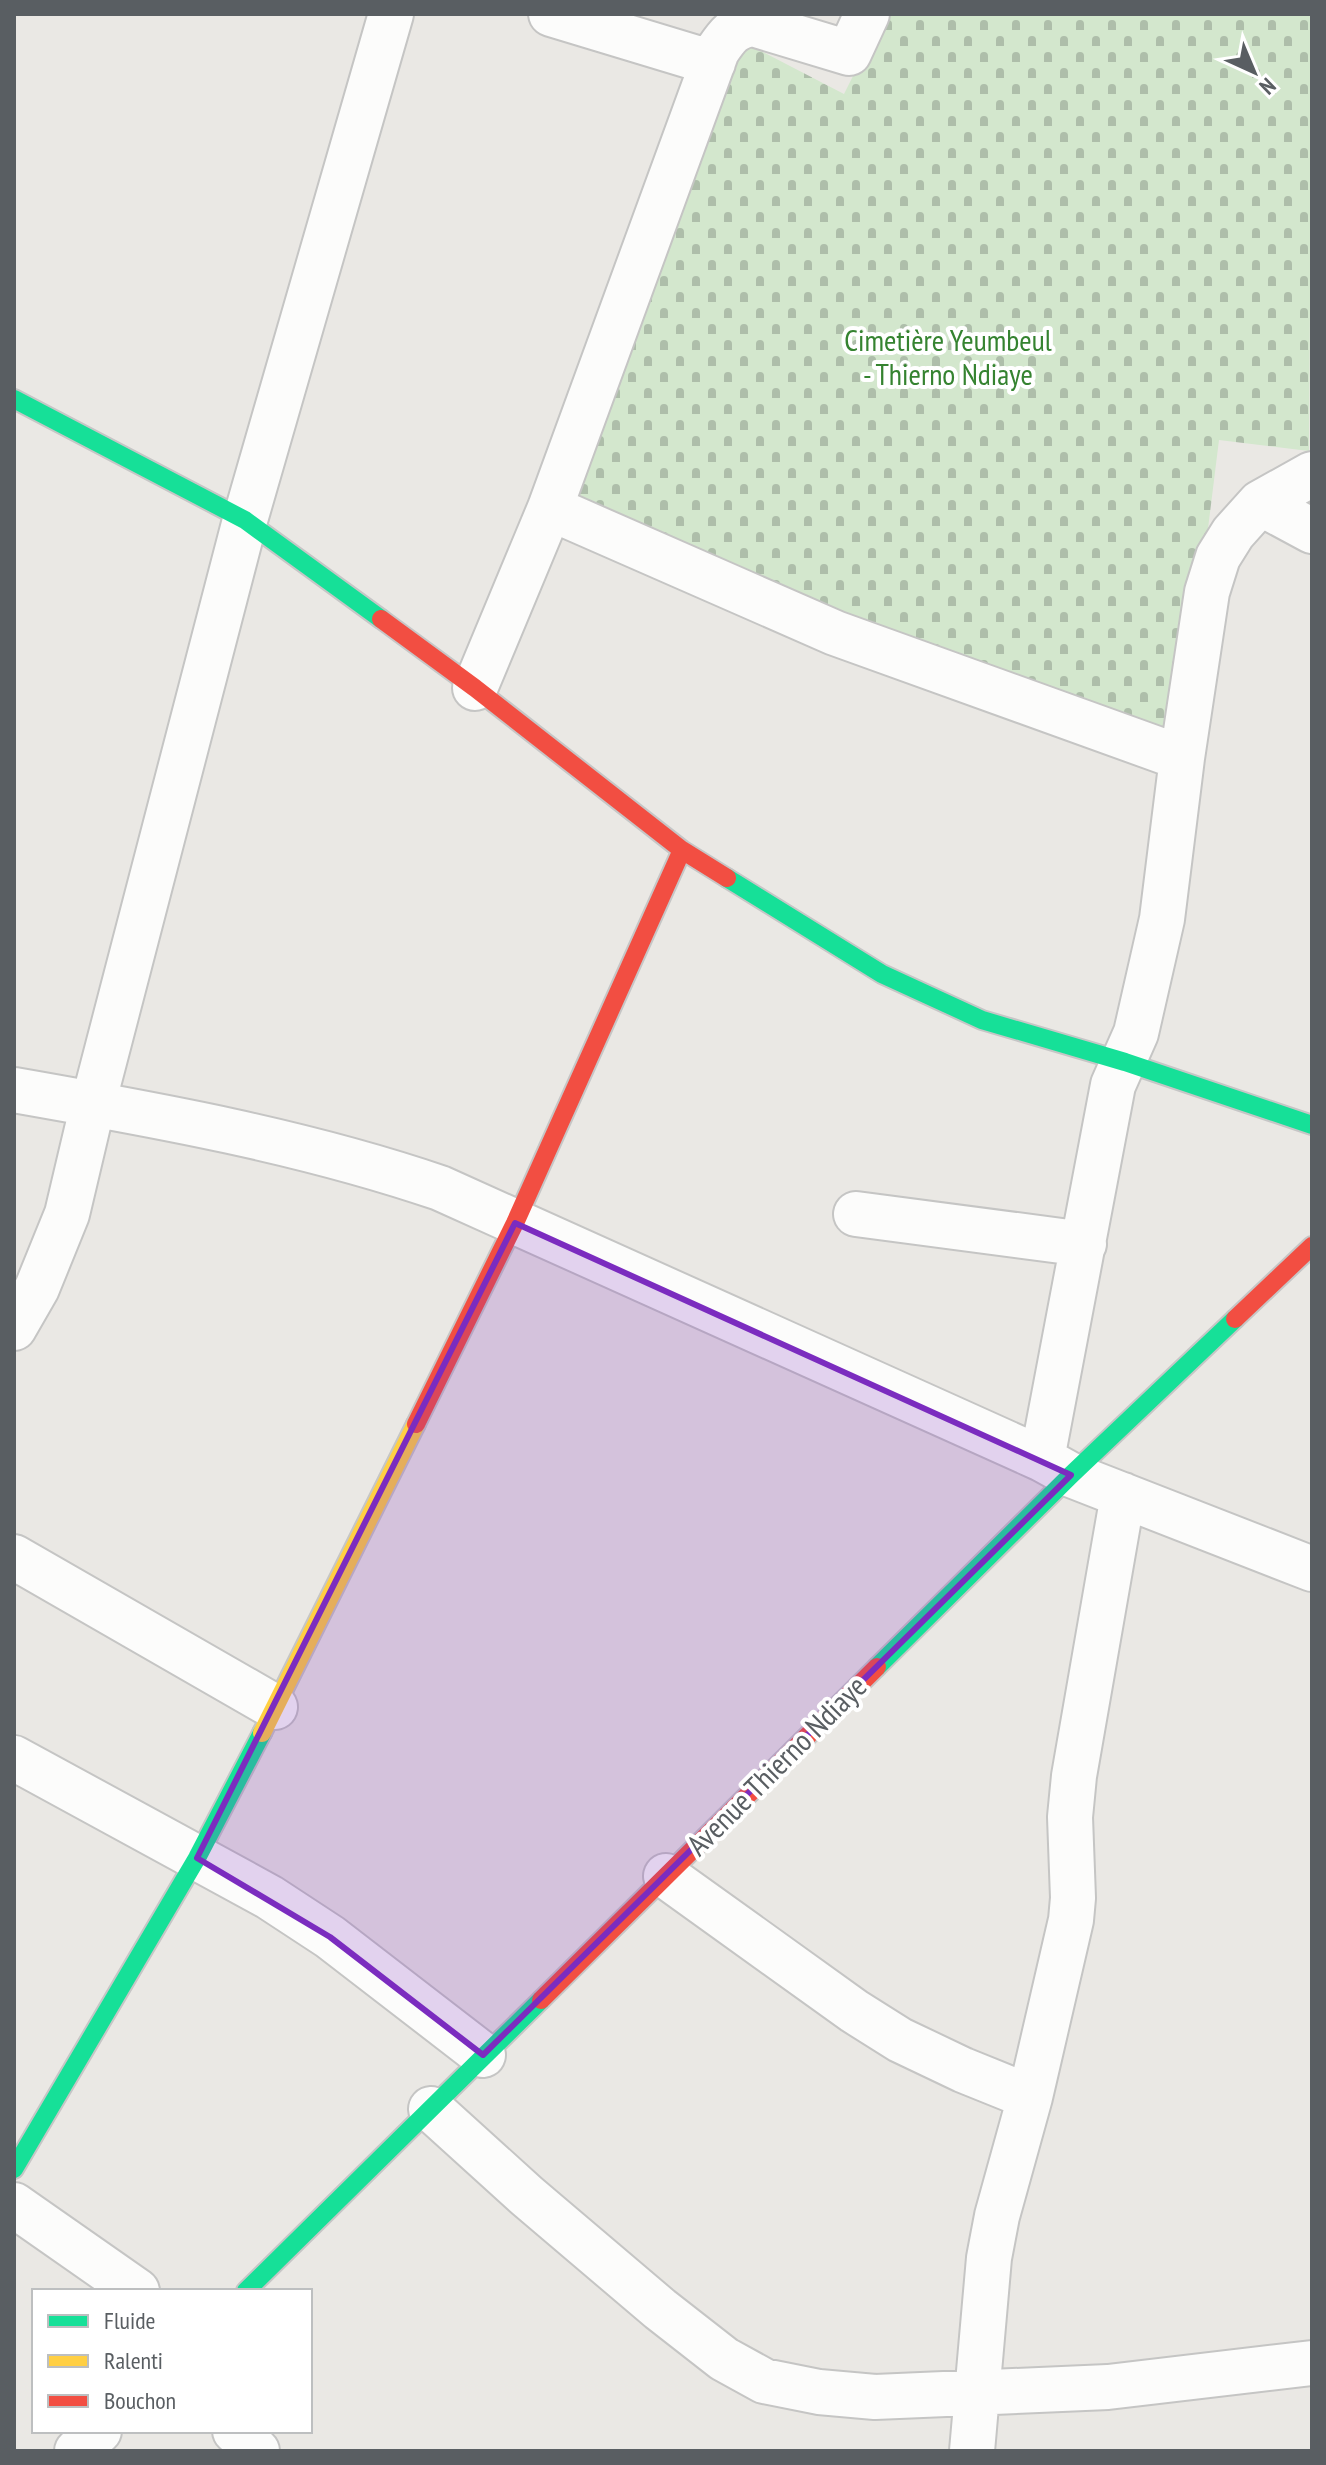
<svg xmlns="http://www.w3.org/2000/svg" width="1326" height="2465" font-family="'PT Sans Narrow',sans-serif">
<style>
.cemetery{fill:url(#cemetery-stones)}
.lines{fill:none;stroke-linecap:round;stroke-linejoin:round}
.street-casing{stroke:#c5c5c4;stroke-width:48}
.fast-casing{stroke:#c6c6c6;stroke-width:22}
.slow-casing{stroke:#c6c6c6;stroke-width:22}
.jam-casing{stroke:#c6c6c6;stroke-width:22}
.street{stroke:#fcfcfb;stroke-width:44}
.fast{stroke:#16e098;stroke-width:18}
.slow{stroke:#ffcf43;stroke-width:18}
.jam{stroke:#f24e42;stroke-width:18}
.marked{fill:#7b2cbf;fill-opacity:0.2;stroke:#7b2cbf;stroke-width:6;stroke-linejoin:round}
.labels{text-anchor:middle;stroke-width:8;stroke-linejoin:round;paint-order:stroke}
.park-label{font-size:30px;fill:#358330;stroke:#fff}
.street-label{font-size:30px;fill:#595e62;stroke:#fff}
</style>
<defs>
<pattern id="cemetery-stones" width="16" height="16" patternUnits="userSpaceOnUse" patternTransform="scale(2)"><rect width="16" height="16" fill="#d3e7cd"/><path d="M2 7V4a2 2 0 0 1 4 0v3zM10 15v-3a2 2 0 0 1 4 0v3z" fill="#aebeaa"/></pattern>
</defs>
<rect width="100%" height="100%" fill="#eae8e4"/>
<!-- cemetery -->
<path class="cemetery" d="M884,14h428l-3,437 -90,-11 -40,322 -612,-256 175,-465 102,53z"/>
<g class="lines">
<defs>
<path id="street" d="M551,14l162,49
M1260,503l52,28
M550,508l285,125 347,125
M475,688l75,-180 167,-457c10,-15 17,-25 36,-27l96,29 18,-39
M14,1090c143,25 288,51 426,98l602,271 29,16 241,94
M856,1214l228,30
M14,1328l23,-40 30,-74 26,-110 152,-584 146,-506
M1042,1459l71,-374 23,-52 26,-114 20,-161 25,-166 11,-35 15,-24 27,-30 52,-29
M14,1557l261,150
M14,1758l255,139 61,40 153,118
M666,1876l188,135 46,29 63,30 67,27
M431,2109l96,87 133,113 64,50 40,22 55,11 56,5 233,-10 204,-24
M14,2205l123,86
M235,2431l22,20
M77,2451l22,-20
M972,2451l17,-193 8,-42 33,-119 41,-177 2,-22 -3,-81 4,-41 49,-281"/>
<path id="fast" d="M14,399l231,121 136,99
M727,878l155,96 100,46 143,42 187,63
M877,1667l194,-192 164,-156
M14,2169l183,-311 65,-125
M246,2291l295,-291"/>
<path id="slow" d="M262,1733l154,-309"/>
<path id="jam" d="M381,619l94,69 207,162 45,28
M1235,1319l77,-73
M416,1424l99,-201 167,-373
M541,2000l336,-333"/>
</defs>
<!-- street casing -->
<use href="#street" class="street-casing"/>
<!-- fast casing -->
<use href="#fast" class="fast-casing"/>
<!-- slow casing -->
<use href="#slow" class="slow-casing"/>
<!-- jam casing -->
<use href="#jam" class="jam-casing"/>
<!-- street -->
<use href="#street" class="street"/>
<!-- fast -->
<use href="#fast" class="fast"/>
<!-- slow -->
<use href="#slow" class="slow"/>
<!-- jam -->
<use href="#jam" class="jam"/>
</g>
<!-- marked area -->
<path class="marked" d="M515,1223l556,252 -588,580 -153,-118 -133,-79z"/>
<g class="labels">
<!-- park labels -->
<g class="park-label">
<text x="948" y="351">Cimetière Yeumbeul<tspan x="948" dy="34">- Thierno Ndiaye</tspan></text>
</g>
<!-- street labels -->
<g class="street-label">
<text transform="translate(777 1766) rotate(-45)" y="10">Avenue Thierno Ndiaye</text>
</g>
</g>
<!-- border -->
<rect width="1326" height="2465" fill="none" stroke="#595e62" stroke-width="32"/>
<!-- legend -->
<rect x="32" y="2289" width="280" height="144" fill="#ffffff" stroke="#bdbfc0" stroke-width="2"/>
<rect x="48" y="2315" width="40" height="12" fill="#16e098" stroke="#bdbfc0" stroke-width="2"/>
<text x="104" y="2329" font-size="24" fill="#595e62">Fluide</text>
<rect x="48" y="2355" width="40" height="12" fill="#ffcf43" stroke="#bdbfc0" stroke-width="2"/>
<text x="104" y="2369" font-size="24" fill="#595e62">Ralenti</text>
<rect x="48" y="2395" width="40" height="12" fill="#f24e42" stroke="#bdbfc0" stroke-width="2"/>
<text x="104" y="2409" font-size="24" fill="#595e62">Bouchon</text>
<!-- north arrow -->
<g transform="translate(1254 72) rotate(136)" stroke="#ffffff" stroke-width="6" paint-order="stroke">
<path d="M0-6L14 30L0 20L-14 30Z" fill="#595e62"/>
<text y="-12" font-size="22" font-weight="bold" text-anchor="middle" fill="#595e62">N</text>
</g>
</svg>
